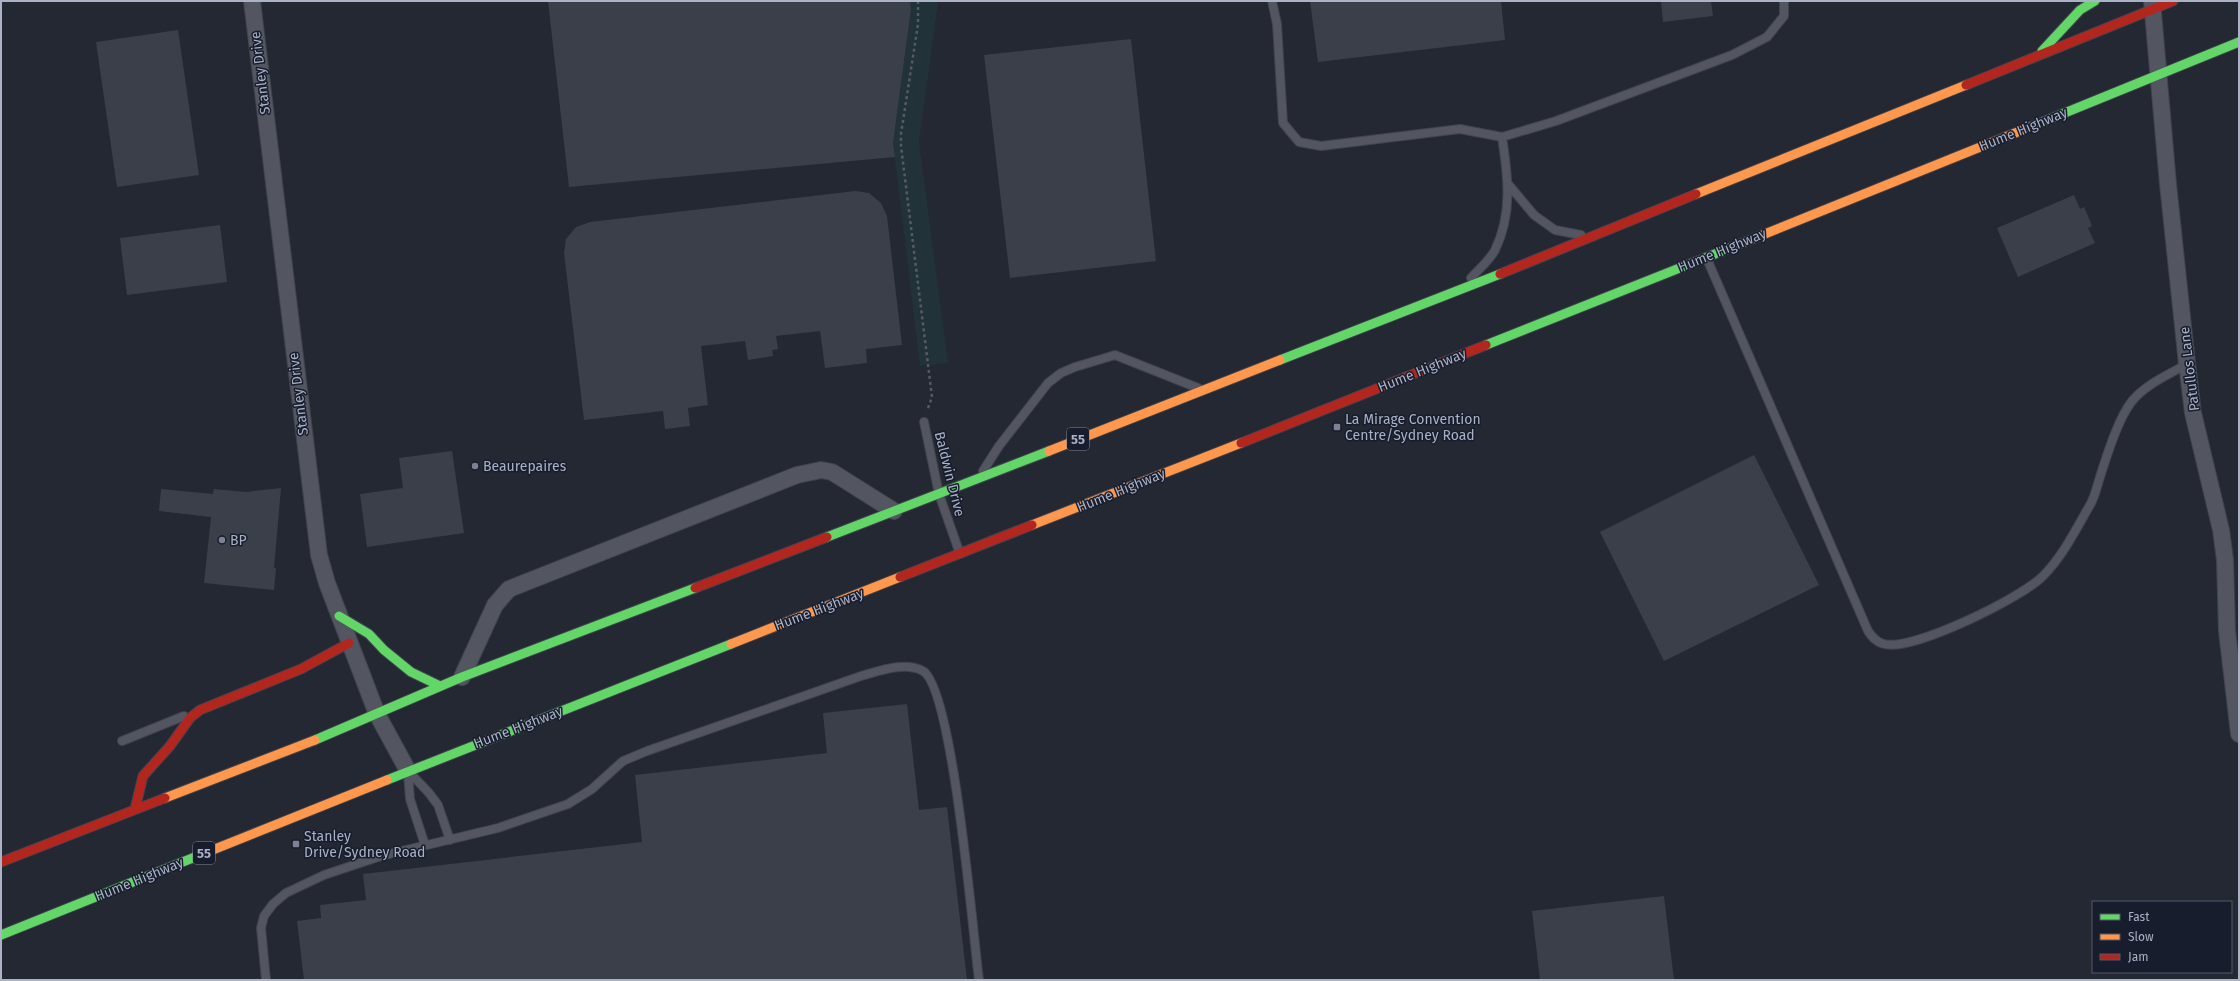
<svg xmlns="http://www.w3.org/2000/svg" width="2240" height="981" font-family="'Fira Sans',sans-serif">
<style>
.green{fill:#213239}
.building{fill:#3b3f49}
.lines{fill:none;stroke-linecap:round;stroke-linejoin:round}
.lane-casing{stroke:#40434c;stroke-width:10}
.street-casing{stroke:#40434c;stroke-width:18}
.fast-casing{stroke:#40444f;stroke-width:11}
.slow-casing{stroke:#40444f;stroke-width:11}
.jam-casing{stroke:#40444f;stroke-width:11}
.path{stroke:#565a63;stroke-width:2.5;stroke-dasharray:3 3;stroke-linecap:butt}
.lane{stroke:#535661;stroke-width:8}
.street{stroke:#535661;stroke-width:16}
.fast{stroke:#63d668;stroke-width:9}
.slow{stroke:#ff974d;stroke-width:9}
.jam{stroke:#b3261e;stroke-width:9}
.poi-dot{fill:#7c8293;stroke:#171d2d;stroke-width:1.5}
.labels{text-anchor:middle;stroke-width:3;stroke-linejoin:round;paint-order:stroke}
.shield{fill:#171d2d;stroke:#7f8598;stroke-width:1}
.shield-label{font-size:13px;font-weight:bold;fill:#abb2c6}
.street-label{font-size:14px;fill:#abb2c6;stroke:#171d2d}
.poi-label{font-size:14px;fill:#abb2c6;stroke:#171d2d;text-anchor:start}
</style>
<rect width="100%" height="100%" fill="#242833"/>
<!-- green -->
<path class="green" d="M910,1h28v2l-19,139 29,221 -28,3 -27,-223 18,-134z"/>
<!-- building -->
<path class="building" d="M548,1h362l1,8 -18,134 2,14 -326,30z
M1310,1h191l4,39 -187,22z
M1661,1h50l2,15 -50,6z
M178,30l21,145 -82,12 -21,-145z
M1131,39l25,222 -146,17 -26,-223z
M855,191l14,2 12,10 6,13 15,129 -36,4 1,14 -42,5 -5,-37 -44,5 2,13 -6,1 1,6 -25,4 -3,-19 -44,5 7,59 -20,3 2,18 -25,3 -2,-18 -79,9 -20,-167 2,-14 10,-12 14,-5z
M2074,195l6,14 4,-2 4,9 4,10 -4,2 7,15 -77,34 -21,-49z
M220,225l7,57 -100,13 -7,-57z
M452,451l12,82 -97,14 -7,-53 43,-6 -4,-30z
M1754,455l65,130 -155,76 -64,-129z
M281,488l-7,80h2l-2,22 -70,-7 7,-66 -52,-6 2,-22 52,5 1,-5 32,3z
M907,704l12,106 28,-3 20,173h-663l-7,-59 24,-3 -1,-13 46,-5 -3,-26 279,-32 -7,-67 192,-22 -4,-40z
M1664,896l10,84h-134l-8,-69z"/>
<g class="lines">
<defs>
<path id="lane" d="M1272,1l5,23 6,99 16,19 22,4 139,-17 42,8 54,-16 176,-66 35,-18 17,-21v-15
M1509,185l25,30 21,15 26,5
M1707,259l161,372c4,6 8,11 16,13 28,8 139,-47 159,-68 20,-20 33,-47 47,-71 5,-8 7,-19 10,-28 7,-22 18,-58 32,-76 14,-17 36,-26 55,-37
M1471,278c7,-8 19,-18 24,-28 18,-37 13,-74 7,-113
M924,422l15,72 21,60
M983,471l16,-25 49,-63 13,-10 14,-6 40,-12 83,33
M122,741l62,-25
M408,773l2,26 15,46
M410,773l19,20 9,12 12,35
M266,980l-5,-52 3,-12 9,-12 13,-11 38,-18 57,-19 117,-28 70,-24 24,-15 31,-28 24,-10 214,-75c18,-5 44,-15 62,-5 30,18 50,264 56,309"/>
<path id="street" d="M252,1l67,554 8,28 50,131 31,57
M2152,1l16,183 19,180 6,49 28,117 4,30 2,71 12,103
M462,677l33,-72 14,-16 288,-114 24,-5 11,2 62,39"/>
<path id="fast" d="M2042,51l38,-41 15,-9
M2040,123l199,-81
M1486,345l244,-97
M1280,360l220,-86
M827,537l222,-86
M339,616l30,18 15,16 27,22 29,14
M315,740l147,-63 233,-89
M387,780l344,-136
M1,935l209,-84"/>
<path id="slow" d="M1696,194l270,-109
M1730,248l310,-125
M1049,451l231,-91
M1032,525l209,-82
M731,644l169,-67
M165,798l150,-58
M210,851l177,-71"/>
<path id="jam" d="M1966,85l207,-84
M1500,274l196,-80
M1241,443l245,-98
M900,577l132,-52
M695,588l132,-51
M135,809l8,-33 27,-30 20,-28 10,-8 101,-41 48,-26
M1,862l164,-64"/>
</defs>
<!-- lane casing -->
<use href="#lane" class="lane-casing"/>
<!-- street casing -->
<use href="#street" class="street-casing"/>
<!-- fast casing -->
<use href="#fast" class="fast-casing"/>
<!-- slow casing -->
<use href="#slow" class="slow-casing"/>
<!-- jam casing -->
<use href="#jam" class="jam-casing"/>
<!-- path -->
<path class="path" d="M918,1v23l-17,110v12l31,251 -5,14"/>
<!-- lane -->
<use href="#lane" class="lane"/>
<!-- street -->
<use href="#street" class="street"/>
<!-- fast -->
<use href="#fast" class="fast"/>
<!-- slow -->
<use href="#slow" class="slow"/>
<!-- jam -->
<use href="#jam" class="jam"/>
</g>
<!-- markers -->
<g class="poi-dot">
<rect x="1333" y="423" width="8" height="8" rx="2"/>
<circle cx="475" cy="466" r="4"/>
<circle cx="222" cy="540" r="4"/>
<rect x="292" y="840" width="8" height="8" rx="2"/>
</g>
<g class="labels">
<!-- shield labels -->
<g class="shield">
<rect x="1067" y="428" width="22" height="22" rx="3"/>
<rect x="193" y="842" width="22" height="22" rx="3"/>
</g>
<g class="shield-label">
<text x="1078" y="444">55</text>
<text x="204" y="858">55</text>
</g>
<!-- street labels -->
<g class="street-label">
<text transform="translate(260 73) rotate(-97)" y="5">Stanley Drive</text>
<text transform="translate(2023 129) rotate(-22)" y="5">Hume Highway</text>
<text transform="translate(1722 250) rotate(-22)" y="5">Hume Highway</text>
<text transform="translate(2189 369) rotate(-97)" y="5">Patullos Lane</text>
<text transform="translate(1422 370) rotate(-22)" y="5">Hume Highway</text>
<text transform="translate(298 394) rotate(-97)" y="5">Stanley Drive</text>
<text transform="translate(950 474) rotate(76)" y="5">Baldwin Drive</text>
<text transform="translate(1121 490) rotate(-22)" y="5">Hume Highway</text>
<text transform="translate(819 609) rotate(-21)" y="5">Hume Highway</text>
<text transform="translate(518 727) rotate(-21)" y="5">Hume Highway</text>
<text transform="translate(139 879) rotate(-22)" y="5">Hume Highway</text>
</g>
<!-- poi labels -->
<g class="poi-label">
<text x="1345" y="424">La Mirage Convention<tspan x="1345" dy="16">Centre/Sydney Road</tspan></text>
<text x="483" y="471">Beaurepaires</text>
<text x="230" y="545">BP</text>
<text x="304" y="841">Stanley<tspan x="304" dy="16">Drive/Sydney Road</tspan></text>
</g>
</g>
<!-- border -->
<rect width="2240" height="981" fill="none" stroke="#abb2c6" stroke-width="4"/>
<!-- legend -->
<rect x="2092" y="901" width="140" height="72" fill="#171d2d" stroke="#52596a"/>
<rect x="2100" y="914" width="20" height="6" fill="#63d668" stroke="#52596a"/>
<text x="2128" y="921" font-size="12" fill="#abb2c6">Fast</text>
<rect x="2100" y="934" width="20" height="6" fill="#ff974d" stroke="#52596a"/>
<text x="2128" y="941" font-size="12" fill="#abb2c6">Slow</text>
<rect x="2100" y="954" width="20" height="6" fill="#b3261e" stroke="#52596a"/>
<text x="2128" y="961" font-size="12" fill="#abb2c6">Jam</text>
</svg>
